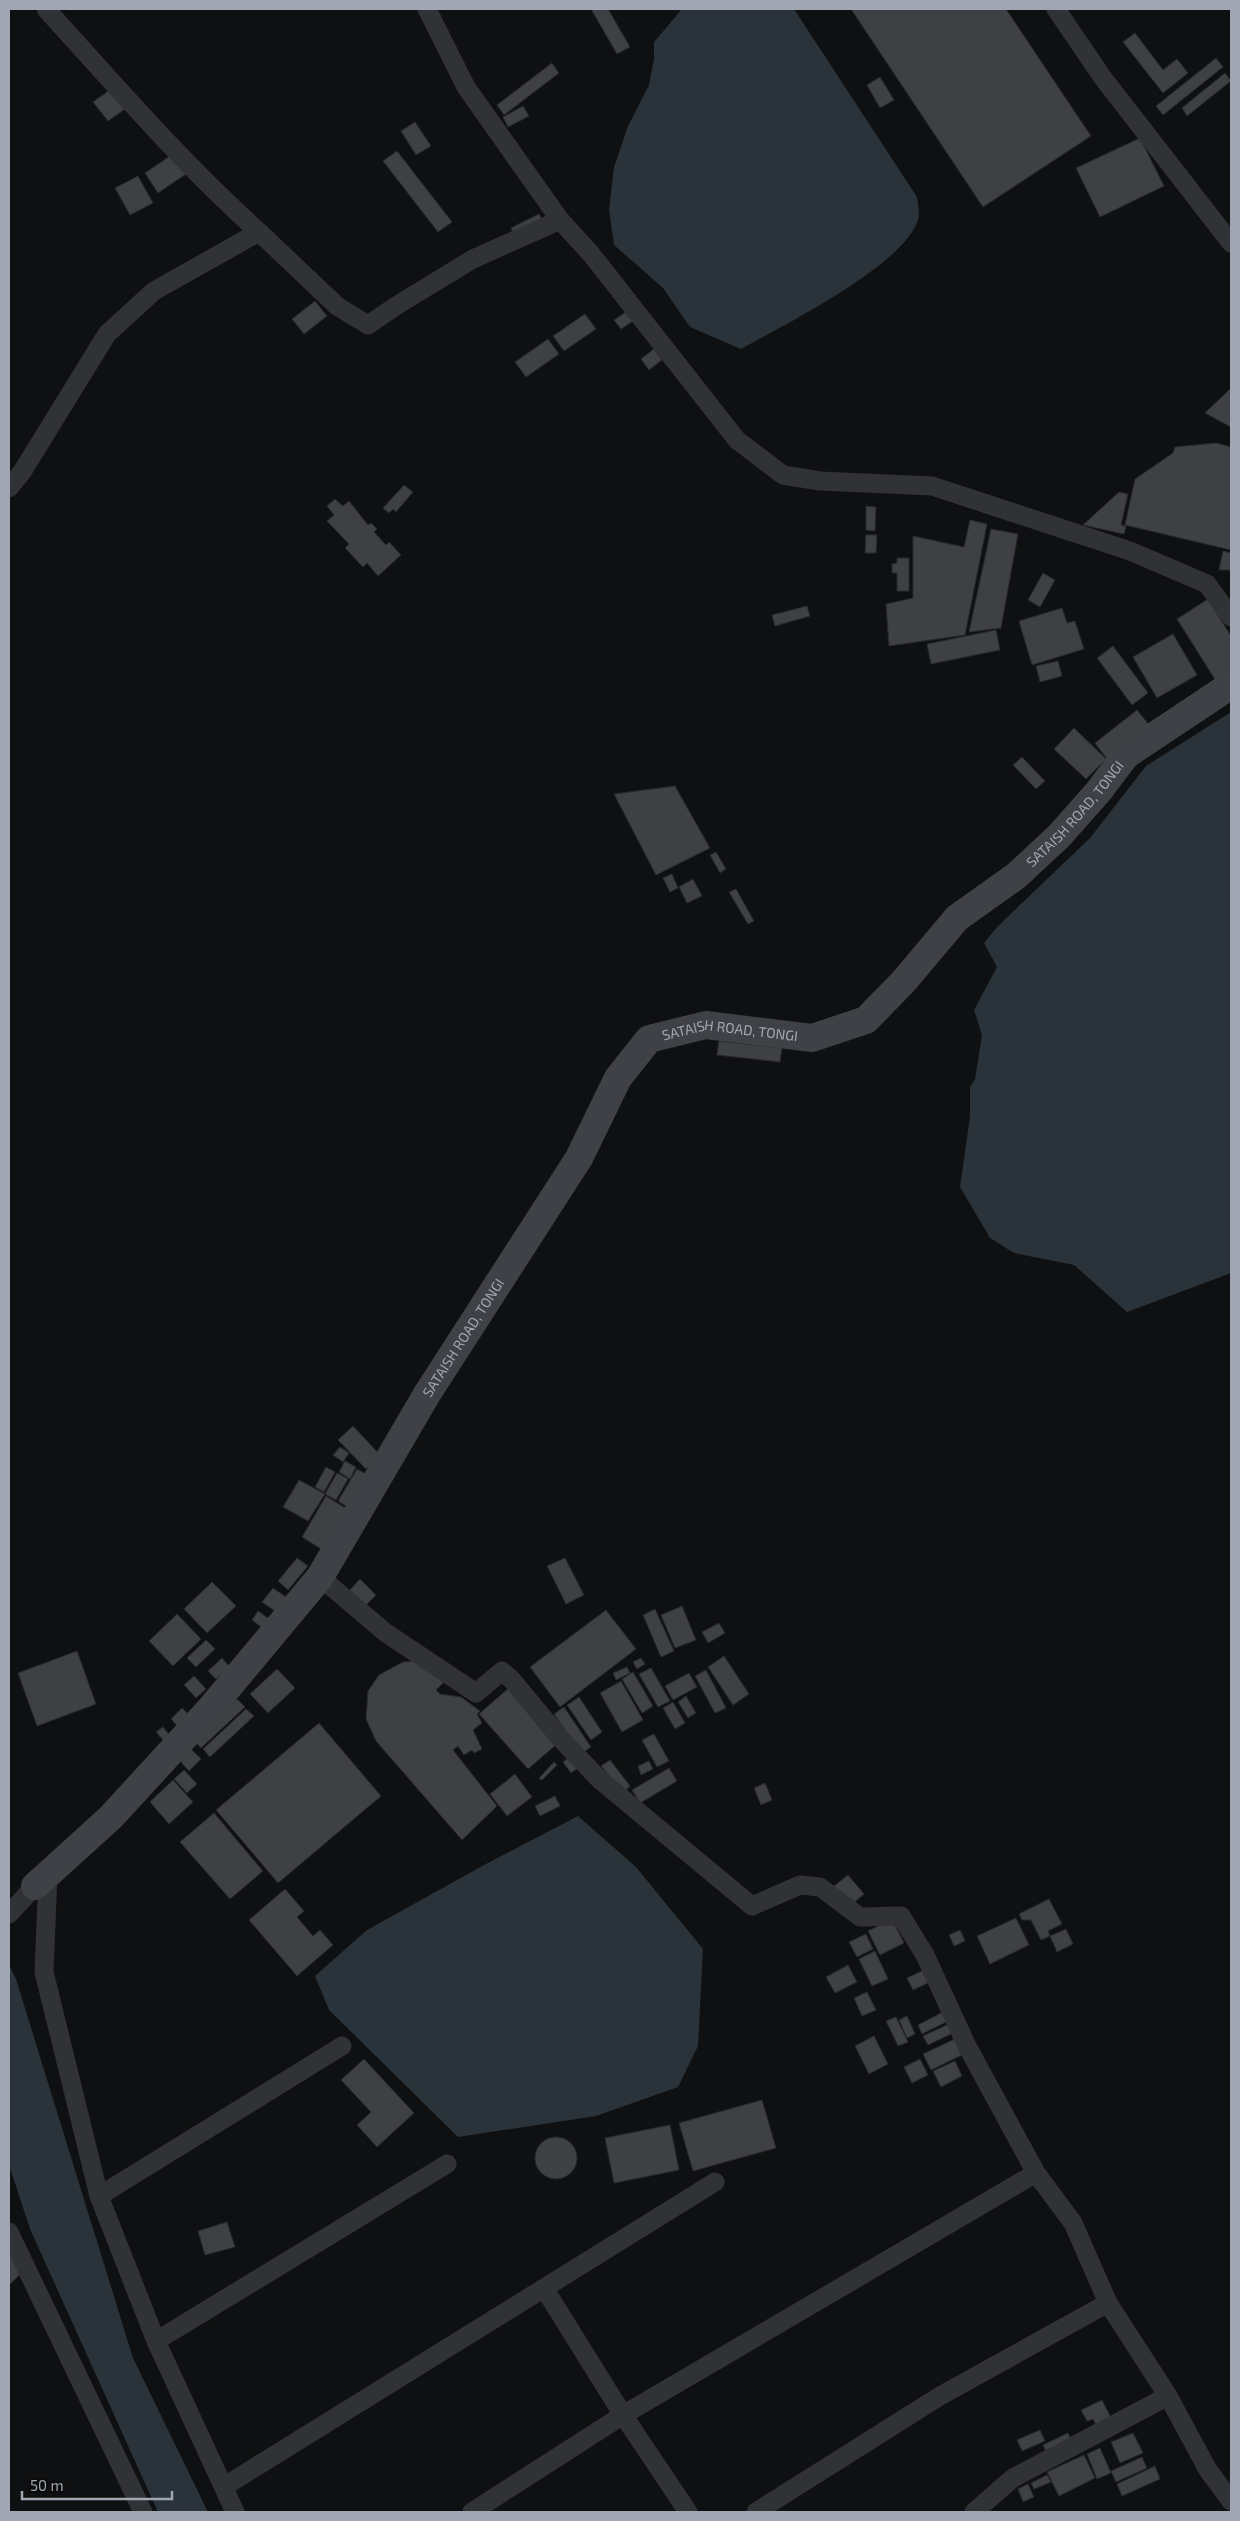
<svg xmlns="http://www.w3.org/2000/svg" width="1240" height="2521" font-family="'Exo 2',sans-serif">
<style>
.water{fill:#293339}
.building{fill:#3e4044;stroke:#292a2d}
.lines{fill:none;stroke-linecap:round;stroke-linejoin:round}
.street{stroke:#313236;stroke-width:19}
.secondary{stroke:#3f4146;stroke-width:28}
.labels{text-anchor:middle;stroke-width:4.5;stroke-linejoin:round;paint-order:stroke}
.street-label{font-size:14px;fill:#a0a7b2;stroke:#0b0b0c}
</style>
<rect width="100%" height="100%" fill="#0f1011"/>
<!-- water -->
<path class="water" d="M682,9h112l123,188c1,7 3,17 1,23 -15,46 -134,105 -177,129l-51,-22 -27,-39 -49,-43 -5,-35 5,-43 14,-41 21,-41 5,-26v-17z
M1231,712v561l-104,39 -53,-47 -60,-12 -24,-15 -30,-51 10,-70v-30l5,-8 7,-44 -8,-25 23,-43 -13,-24 13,-16 93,-89 56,-72z
M578,1816l58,51 67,82 -5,97 -20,41 -82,29 -138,21 -129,-127 -14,-34 52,-46 117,-65z
M9,1965l7,14 117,379 75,154h-50l-128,-283 -21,-64z"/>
<!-- building -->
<path class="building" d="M591,9h17l22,38 -13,7z
M851,9h155l85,127 -108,71z
M1135,33l28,37 14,-11 11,14 -25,20 -40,-51z
M1216,58l7,9 -60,48 -7,-9z
M552,63l7,10 -55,42 -7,-10z
M1225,73l6,8 -44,35 -5,-8z
M880,77l14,23 -14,8 -13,-23z
M114,87l15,19 -21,15 -15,-19z
M523,106l6,10 -21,11 -5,-10z
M415,122l16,24 -15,9 -15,-24z
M1140,138l24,48 -64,31 -24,-49z
M397,151l55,71 -14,10 -55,-71z
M173,154l13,20 -28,19 -13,-20z
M138,176l15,27 -23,12 -15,-27z
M539,214l5,9 -28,14 -5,-9z
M315,301l12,15 -23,18 -12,-15z
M626,312l7,9 -12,8 -7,-9z
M585,314l11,15 -32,22 -11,-15z
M548,339l11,15 -33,23 -11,-15z
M654,349l8,11 -13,10 -8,-11z
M1231,388v39l-26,-14z
M1216,443l15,4v103l-106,-25 10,-46 38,-26 2,-6z
M404,485l9,7 -17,20 -3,-3 -4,4 -6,-5z
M1119,492l9,2 -7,31 5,1 -2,8 -41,-9z
M335,499l8,7 6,-5 19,24 3,-2 6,6 -3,3 12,13 3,-3 12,13 -23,21 -11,-13 -4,4 -18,-19 4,-4 -22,-23 7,-6 -7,-9z
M866,506l10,1 -1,24 -9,-1z
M970,520l17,4 -22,111 -76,11 -3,-42 27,-6v-62l51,11z
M991,529l27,5 -17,94 -32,4z
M866,535h11l-1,18h-11z
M1223,551l8,2v17h-12z
M897,558h12v33h-12v-18h-5v-9l5,-1z
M1043,573l12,7 -15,27 -12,-7z
M1208,599l23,37v36l-15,9 -39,-62z
M807,606l3,10 -35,10 -3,-11z
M1062,608l5,15 8,-2 9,28 -52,16 -13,-44z
M996,630l4,20 -69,14 -4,-20z
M1173,634l24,41 -40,23 -24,-41z
M1113,646l35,47 -16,12 -35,-47z
M1058,661l4,15 -22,6 -4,-16z
M1137,710l12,15 -42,34 -12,-16z
M1074,728l32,31 -20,20 -32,-30z
M1022,757l23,24 -9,8 -23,-24z
M675,786l35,62 -54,27 -42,-81z
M716,852l10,17 -6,4 -10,-18z
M672,874l6,14 -8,4 -7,-14z
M693,879l9,17 -15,7 -8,-16z
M736,889l18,32 -6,3 -19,-32z
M719,1041l63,7 -2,14 -63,-7z
M353,1426l28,30 -15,13 -28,-29z
M340,1447l9,6 -6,9 -10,-7z
M345,1461l11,6 -6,12 -11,-7z
M326,1467l9,5 -11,20 -9,-5z
M357,1469l14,8 -19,33 -14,-9z
M337,1473l11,6 -12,21 -11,-6z
M299,1480l26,14 -17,27 -25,-14z
M326,1496l24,15 -24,41 -24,-15z
M297,1558l11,8 -20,24 -10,-9z
M565,1558l19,37 -18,9 -19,-38z
M360,1579l16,16 -13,13 -16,-15z
M212,1582l24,24 -29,27 -23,-24z
M273,1588l13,9 -11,14 -13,-9z
M682,1606l14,34 -21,8 -14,-33z
M655,1609l19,42 -13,6 -18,-42z
M606,1610l30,39 -76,58 -30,-40z
M258,1611l14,10 -7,9 -13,-10z
M177,1614l24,25 -28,27 -24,-25z
M719,1623l6,10 -17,10 -6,-11z
M206,1640l9,9 -19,18 -9,-9z
M77,1651l19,53 -59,22 -19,-53z
M724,1656l25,38 -16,11 -25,-38z
M222,1658l7,8 -13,13 -8,-8z
M641,1658l4,6 -8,5 -4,-7z
M420,1661l28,17 -12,12 4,4 21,3 19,14 -3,3 5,9 -9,7 9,19 -8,4 -2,-3 -8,5 -6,-9 -5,4 44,56 -35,34 -86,-99 -10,-22 2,-28 11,-16 24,-13z
M627,1667l3,6 -14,7 -3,-7z
M651,1668l19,33 -12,6 -19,-33z
M277,1669l18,19 -27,25 -18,-19z
M706,1670l20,38 -11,5 -20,-37z
M633,1672l20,34 -11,7 -20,-34z
M689,1673l8,14 -24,13 -8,-14z
M194,1676l12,13 -10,9 -12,-13z
M621,1681l22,39 -21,12 -22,-39z
M510,1687l48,56 -30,26 -49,-55z
M686,1696l10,17 -8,5 -10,-16z
M579,1697l23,35 -11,8 -24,-35z
M237,1699l8,8 -44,41 -8,-9z
M673,1702l12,21 -10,6 -12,-21z
M564,1707l27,40 -10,7 -27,-40z
M182,1708l11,11 -12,11 -10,-11z
M246,1709l8,7 -44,41 -7,-8z
M319,1723l62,73 -103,87 -62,-73z
M163,1727l8,10 -6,5 -9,-10z
M654,1734l15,27 -12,6 -15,-27z
M190,1748l11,11 -12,12 -11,-12z
M571,1756l8,11 -8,6 -8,-11z
M610,1760l20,26 -7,7 -22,-27z
M649,1761l4,8 -12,6 -3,-9z
M554,1762l3,3 -15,15 -3,-2z
M669,1768l8,13 -37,22 -8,-13z
M184,1770l13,14 -10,9 -13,-14z
M515,1774l17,23 -25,19 -17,-22z
M173,1780l20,22 -24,22 -19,-22z
M765,1783l7,17 -11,5 -7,-17z
M555,1796l5,10 -20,10 -5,-10z
M214,1813l49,58 -33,28 -50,-57z
M848,1875l16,19 -14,12 -16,-20z
M285,1889l19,22 -7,6 16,19 7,-6 13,15 -36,31 -48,-56z
M1049,1899l13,25 -14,7 2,5 -9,4 -10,-20h-9l-3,-6z
M1016,1918l13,27 -39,19 -13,-28z
M892,1919l12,24 -24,12 -12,-24z
M1066,1929l7,15 -16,8 -7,-16z
M960,1930l5,11 -11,5 -5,-11z
M866,1934l7,15 -16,8 -8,-15z
M875,1951l13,28 -16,7 -13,-27z
M848,1965l9,17 -22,11 -9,-16z
M924,1970l6,12 -17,8 -6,-12z
M867,1992l9,18 -14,6 -8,-18z
M945,2011l5,9 -28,14 -4,-9z
M907,2016l8,18 -8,4 -8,-18z
M896,2017l12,25 -10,4 -12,-25z
M951,2023l4,9 -27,13 -5,-9z
M874,2036l14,28 -19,10 -14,-28z
M959,2037l7,16 -35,17 -8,-16z
M364,2059l50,54 -37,34 -20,-22 14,-13 -30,-32z
M920,2059l8,16 -16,8 -8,-16z
M955,2061l7,15 -21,11 -8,-16z
M762,2100l14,48 -83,23 -14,-48z
M670,2125l9,45 -65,13 -9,-45z
M535 2158a21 21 0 1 1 42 0a21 21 0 1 1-42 0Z
M227,2222l8,25 -30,8 -7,-24z
M15,2252l14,14 -20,19v-30z
M1102,2400l11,22 -15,7 -5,-10 -6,2 -6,-11z
M1040,2430l5,11 -23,10 -5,-11z
M1068,2433l4,9 -25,12 -4,-9z
M1133,2433l10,20 -23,10 -9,-21z
M1100,2448l11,25 -14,6 -10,-25z
M1084,2455l11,23 -36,18 -12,-24z
M1142,2457l5,11 -31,14 -5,-11z
M1155,2466l5,13 -38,17 -5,-12z
M1047,2475l4,7 -17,7 -3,-6z
M1028,2484l6,13 -11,5 -5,-13z"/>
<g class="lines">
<!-- street -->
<path class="street" d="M46,9c69,76 136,154 213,223
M427,9l39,78 94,133 31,34 146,186 46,35 37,6 112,5 198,65 77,33 24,33
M1056,9l47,69 128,165
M9,488l13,-16 85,-138 47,-43 105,-59 78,74 31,19 31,-21 74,-45 87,-39
M320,1577l66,56 90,60 26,-22 10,9 48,58 40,42 152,126 48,-21 20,2 40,30 41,-1 24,39 42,91 69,127 37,50 35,80 60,93 40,74 23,31
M48,1874l-4,98 55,224 57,145 79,171
M9,1914l26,-28
M99,2196l243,-150
M9,2232l134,280
M544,2288l79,127 65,97
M156,2341l291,-177
M225,2486l490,-304
M472,2512l151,-97 413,-242
M756,2512l184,-116 168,-93
M974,2512l39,-34 155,-82"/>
<!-- secondary -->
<path class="secondary" id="s1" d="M35,1886l76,-69 100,-109 109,-131 107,-183 152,-236 39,-80 31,-39 57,-14 106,13 54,-18 38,-39 53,-63 59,-42 43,-40 39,-44 28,-37 105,-70"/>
</g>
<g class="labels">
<!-- street labels -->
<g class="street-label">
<text dy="5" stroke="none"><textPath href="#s1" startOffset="1570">SATAISH ROAD, TONGI</textPath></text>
<text dy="5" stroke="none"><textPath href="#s1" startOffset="1135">SATAISH ROAD, TONGI</textPath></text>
<text dy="5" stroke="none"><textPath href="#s1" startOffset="700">SATAISH ROAD, TONGI</textPath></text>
</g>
</g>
<!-- border -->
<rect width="1240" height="2521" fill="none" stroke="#a0a7b2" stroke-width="20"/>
<!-- scale -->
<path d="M22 2491v8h150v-8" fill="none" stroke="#a0a7b2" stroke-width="2.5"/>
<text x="30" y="2491" font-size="15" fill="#a0a7b2" stroke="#0b0b0c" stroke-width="4" paint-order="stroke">50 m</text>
</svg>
